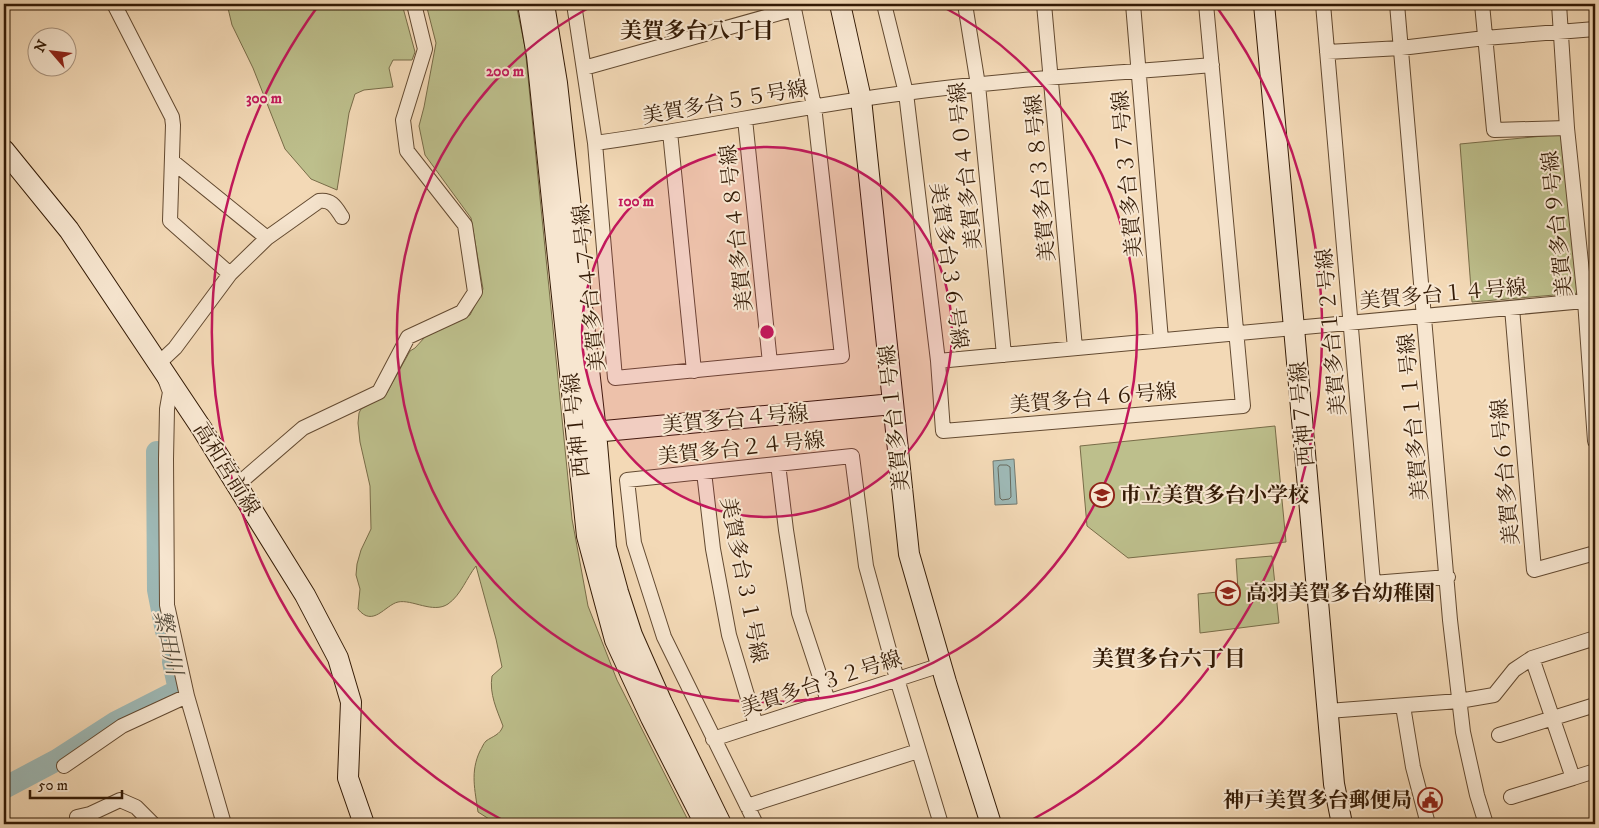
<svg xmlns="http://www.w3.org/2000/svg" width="1599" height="828" font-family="'IM FELL DW Pica','Noto Serif JP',serif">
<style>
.green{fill:#bdbf8c;stroke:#786c48}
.water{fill:#9eb9b6;stroke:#73796f}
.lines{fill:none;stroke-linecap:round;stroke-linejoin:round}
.shore{stroke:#686a5e;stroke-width:1}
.river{stroke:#9eb9b6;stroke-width:22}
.street-casing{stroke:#634a31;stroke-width:16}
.secondary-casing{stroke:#331a05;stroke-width:22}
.street{stroke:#f7e6d0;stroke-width:14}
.secondary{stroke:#f7e6d0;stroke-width:20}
.ring{fill:none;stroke:#c2185b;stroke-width:2.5}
.labels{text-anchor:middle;stroke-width:4;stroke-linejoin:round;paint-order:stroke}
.street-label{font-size:21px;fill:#331a05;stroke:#f7e6d0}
.poi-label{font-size:21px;font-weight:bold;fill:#331a05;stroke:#f7e6d0;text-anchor:start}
.neighbourhood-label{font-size:22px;font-weight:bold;fill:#331a05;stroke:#f7e6d0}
.water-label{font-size:22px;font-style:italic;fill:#534a3a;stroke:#f7e6d0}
.centre{fill:#c2185b;stroke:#f7e6d0;stroke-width:2.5}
.ring-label{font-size:15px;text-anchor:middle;font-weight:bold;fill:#c2185b;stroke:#f7e6d0;stroke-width:4;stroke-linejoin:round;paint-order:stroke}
</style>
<rect width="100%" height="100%" fill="#f3d9b6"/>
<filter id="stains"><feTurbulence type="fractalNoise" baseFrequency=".004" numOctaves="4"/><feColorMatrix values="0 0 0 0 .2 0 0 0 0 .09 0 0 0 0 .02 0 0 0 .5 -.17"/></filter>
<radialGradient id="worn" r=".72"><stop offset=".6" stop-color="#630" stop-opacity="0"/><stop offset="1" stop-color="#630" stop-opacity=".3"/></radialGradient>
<!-- green -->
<path class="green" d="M227,4h175l13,48 -3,8h-19l-4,8 4,19 -29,3 -9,4 -6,19 -12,77 -26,-11 -26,-30 -32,-81 -21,-43z
M426,4h90l9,43 47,472 16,87 29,74 73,144h-193l-19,-12c-3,-22 -8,-40 2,-61 2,-3 3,-7 6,-10 7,-5 14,-6 17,-15 -6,-16 -14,-32 -11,-50l10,-9 -6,-28 -20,-73c-9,11 -15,29 -28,38 -15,10 -36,-5 -50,-2 -13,3 -25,26 -40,7l2,-20 -4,-14 1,-11 4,-14 10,-21 -1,-43 -10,-44 -2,-19 1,-10 2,-4 24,-13 25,-45 5,-3 10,-11 45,-22 13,-26 -12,-71 -46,-63 -6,-29 5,-19 12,-64z
M1564,134l14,159 -106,9 -12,-158z
M1275,426l11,116 -158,16 -41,-32 -7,-80z
M1272,556l7,67 -79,10 -2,-39 40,-4 -2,-31z"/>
<!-- water -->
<path class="water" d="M1014,459l3,45 -22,1 -2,-44z"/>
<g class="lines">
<!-- shore -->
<path class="shore" d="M1000,465h7l3,2 1,30 -2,2 -7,1 -2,-2 -2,-30z"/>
<!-- river -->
<path class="river" d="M157,452l1,138 8,41
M4,788l53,-28 59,-38 63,-32 -6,-28"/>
<defs>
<path id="street" d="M114,4l58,113 1,8 -3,96 60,53 -55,74 -16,15 11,29 -3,17 -1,50 1,146 20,91 37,128
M574,4l21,139 20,235 227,-22 -28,-250 -21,-102
M884,4l22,89 32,268 657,-61
M965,4l13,81 26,270
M1044,4l31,344
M1133,4l28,336
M1323,4l50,579 75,-6
M1397,4l53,616 13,112 14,63 9,29
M1482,4l12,126 73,-2
M1559,4l8,124 18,173 10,140
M1327,52l74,-4 84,-10 110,-9
M584,68l210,-59
M745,119l25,244
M670,132l24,239
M595,143c104,-14 206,-37 310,-50 102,-14 205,-19 307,-28
M172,161l95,77 -37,36
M267,238l52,-37c13,-2 17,7 23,16
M1512,308l22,262 61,-17
M938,361l5,70 300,-25 -37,-402
M778,464l8,66 13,83 29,88
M704,472l9,77 16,86 27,90
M237,485l66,-57 76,-36 29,-55 54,-25 13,-20 -10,-67 -58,-74 -4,-31 22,-71 -11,-45
M1532,658l41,120 22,-7
M1403,706l10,61 15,57
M1328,711l131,-10 35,-6 20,-25 18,-12 63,-20
M1499,735l96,-30
M713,739l228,-74
M64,766l58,-40 65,-30
M1511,797l62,-19
M747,806l171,-55
M77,817l13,-3 30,-14 16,7 17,17
M756,824l-92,-187 -30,-94 -7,-63 225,-24 14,110 31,113 44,145"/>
<path id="secondary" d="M528,4l9,52 50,480 28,104 36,78 54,106
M544,4l13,79 39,349 10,116 12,44 14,43 30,68 59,121
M840,4l21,95 48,455 37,128 45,142
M1264,4l30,324 40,456 8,40
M4,150l65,80 133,199 103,166 33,63 13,44 -3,76 16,46
M583,433l310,-29"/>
</defs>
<!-- street casing -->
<use href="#street" class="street-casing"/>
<!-- secondary casing -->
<use href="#secondary" class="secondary-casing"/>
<!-- street -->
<use href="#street" class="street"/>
<!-- secondary -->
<use href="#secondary" class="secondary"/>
</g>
<!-- distance rings -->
<circle cx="767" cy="332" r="185" fill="#c2185b" fill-opacity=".12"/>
<g class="ring">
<circle cx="767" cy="332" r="185"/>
<path d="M938 4A370 370 0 1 1 596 4"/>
<path d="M506 822A555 555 0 0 1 318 6M1216 6A555 555 0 0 1 1028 822"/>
</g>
<!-- icons -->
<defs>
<symbol id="school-ring" viewBox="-11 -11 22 22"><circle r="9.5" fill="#f7e6d0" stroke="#8f2418" stroke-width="1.5"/><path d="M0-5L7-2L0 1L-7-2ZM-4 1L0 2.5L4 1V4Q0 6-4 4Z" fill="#8f2418"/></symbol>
<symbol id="civic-ring" viewBox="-11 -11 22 22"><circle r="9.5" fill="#f7e6d0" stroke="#8f2418" stroke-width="1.5"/><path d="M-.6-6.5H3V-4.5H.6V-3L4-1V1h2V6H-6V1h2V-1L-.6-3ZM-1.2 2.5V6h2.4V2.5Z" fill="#8f2418"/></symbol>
</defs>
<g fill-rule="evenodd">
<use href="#school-ring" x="1088" y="481" width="28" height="28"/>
<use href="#school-ring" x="1214" y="579" width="28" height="28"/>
<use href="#civic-ring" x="1416" y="786" width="28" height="28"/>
</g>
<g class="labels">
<!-- street labels -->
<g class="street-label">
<text transform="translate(725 102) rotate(-10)" y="7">美賀多台５５号線</text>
<text transform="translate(965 166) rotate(-96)" y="7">美賀多台４０号線</text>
<text transform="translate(1127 174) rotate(-95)" y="7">美賀多台３７号線</text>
<text transform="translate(1040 178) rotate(-95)" y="7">美賀多台３８号線</text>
<text transform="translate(1557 224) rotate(-96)" y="7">美賀多台９号線</text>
<text transform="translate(736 228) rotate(-96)" y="7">美賀多台４８号線</text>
<text transform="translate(949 266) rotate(82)" y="7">美賀多台３６号線</text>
<text transform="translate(589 288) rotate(-96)" y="7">美賀多台４７号線</text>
<text transform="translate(1443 294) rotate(-5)" y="7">美賀多台１４号線</text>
<text transform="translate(1331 332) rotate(-95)" y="7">美賀多台１２号線</text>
<text transform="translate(1093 398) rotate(-5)" y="7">美賀多台４６号線</text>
<text transform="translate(1302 414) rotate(-95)" y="7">西神７号線</text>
<text transform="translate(1413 417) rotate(-95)" y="7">美賀多台１１号線</text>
<text transform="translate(894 418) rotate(-96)" y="7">美賀多台１号線</text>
<text transform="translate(735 419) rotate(-5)" y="7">美賀多台４号線</text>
<text transform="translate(576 425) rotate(-96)" y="7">西神１号線</text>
<text transform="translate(741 448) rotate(-6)" y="7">美賀多台２４号線</text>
<text transform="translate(227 469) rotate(58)" y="7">高和宮前線</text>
<text transform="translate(1505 472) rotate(-95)" y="7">美賀多台６号線</text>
<text transform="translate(744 580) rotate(79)" y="7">美賀多台３１号線</text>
<text transform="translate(821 683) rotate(-18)" y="7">美賀多台３２号線</text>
</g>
<!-- poi labels -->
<g class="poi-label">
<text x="1120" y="502">市立美賀多台小学校</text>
<text x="1246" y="600">高羽美賀多台幼稚園</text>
<text x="1412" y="807" text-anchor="end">神戸美賀多台郵便局</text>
</g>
<!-- neighbourhood labels -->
<g class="neighbourhood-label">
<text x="697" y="38">美賀多台八丁目</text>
<text x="1169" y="666">美賀多台六丁目</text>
</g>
<!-- water labels -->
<g class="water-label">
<text transform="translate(169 642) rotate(78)" y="8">繁田川</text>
</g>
</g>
<circle cx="767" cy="332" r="8" class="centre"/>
<g class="ring-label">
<text x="505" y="76">200 m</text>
<text x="264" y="103">300 m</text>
<text x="636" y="206">100 m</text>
</g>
<!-- margin -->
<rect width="1599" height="828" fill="none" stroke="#f3d9b6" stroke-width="20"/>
<rect x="5" y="5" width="1589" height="818" fill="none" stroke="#331a05" stroke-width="2.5"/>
<rect x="10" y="10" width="1579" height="808" fill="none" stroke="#331a05"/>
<!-- north arrow -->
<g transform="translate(52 52) rotate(298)"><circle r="24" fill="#f7e6d0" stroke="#a9947f"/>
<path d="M0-4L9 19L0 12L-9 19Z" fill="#8f2418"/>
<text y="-8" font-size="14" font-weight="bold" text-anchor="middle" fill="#331a05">N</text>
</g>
<!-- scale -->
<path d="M30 790v8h92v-8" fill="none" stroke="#331a05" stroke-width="2.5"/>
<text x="38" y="790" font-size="15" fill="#331a05" stroke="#f7e6d0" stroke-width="4" paint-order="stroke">50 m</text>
<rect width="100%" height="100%" filter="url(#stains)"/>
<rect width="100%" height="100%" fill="url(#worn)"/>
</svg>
